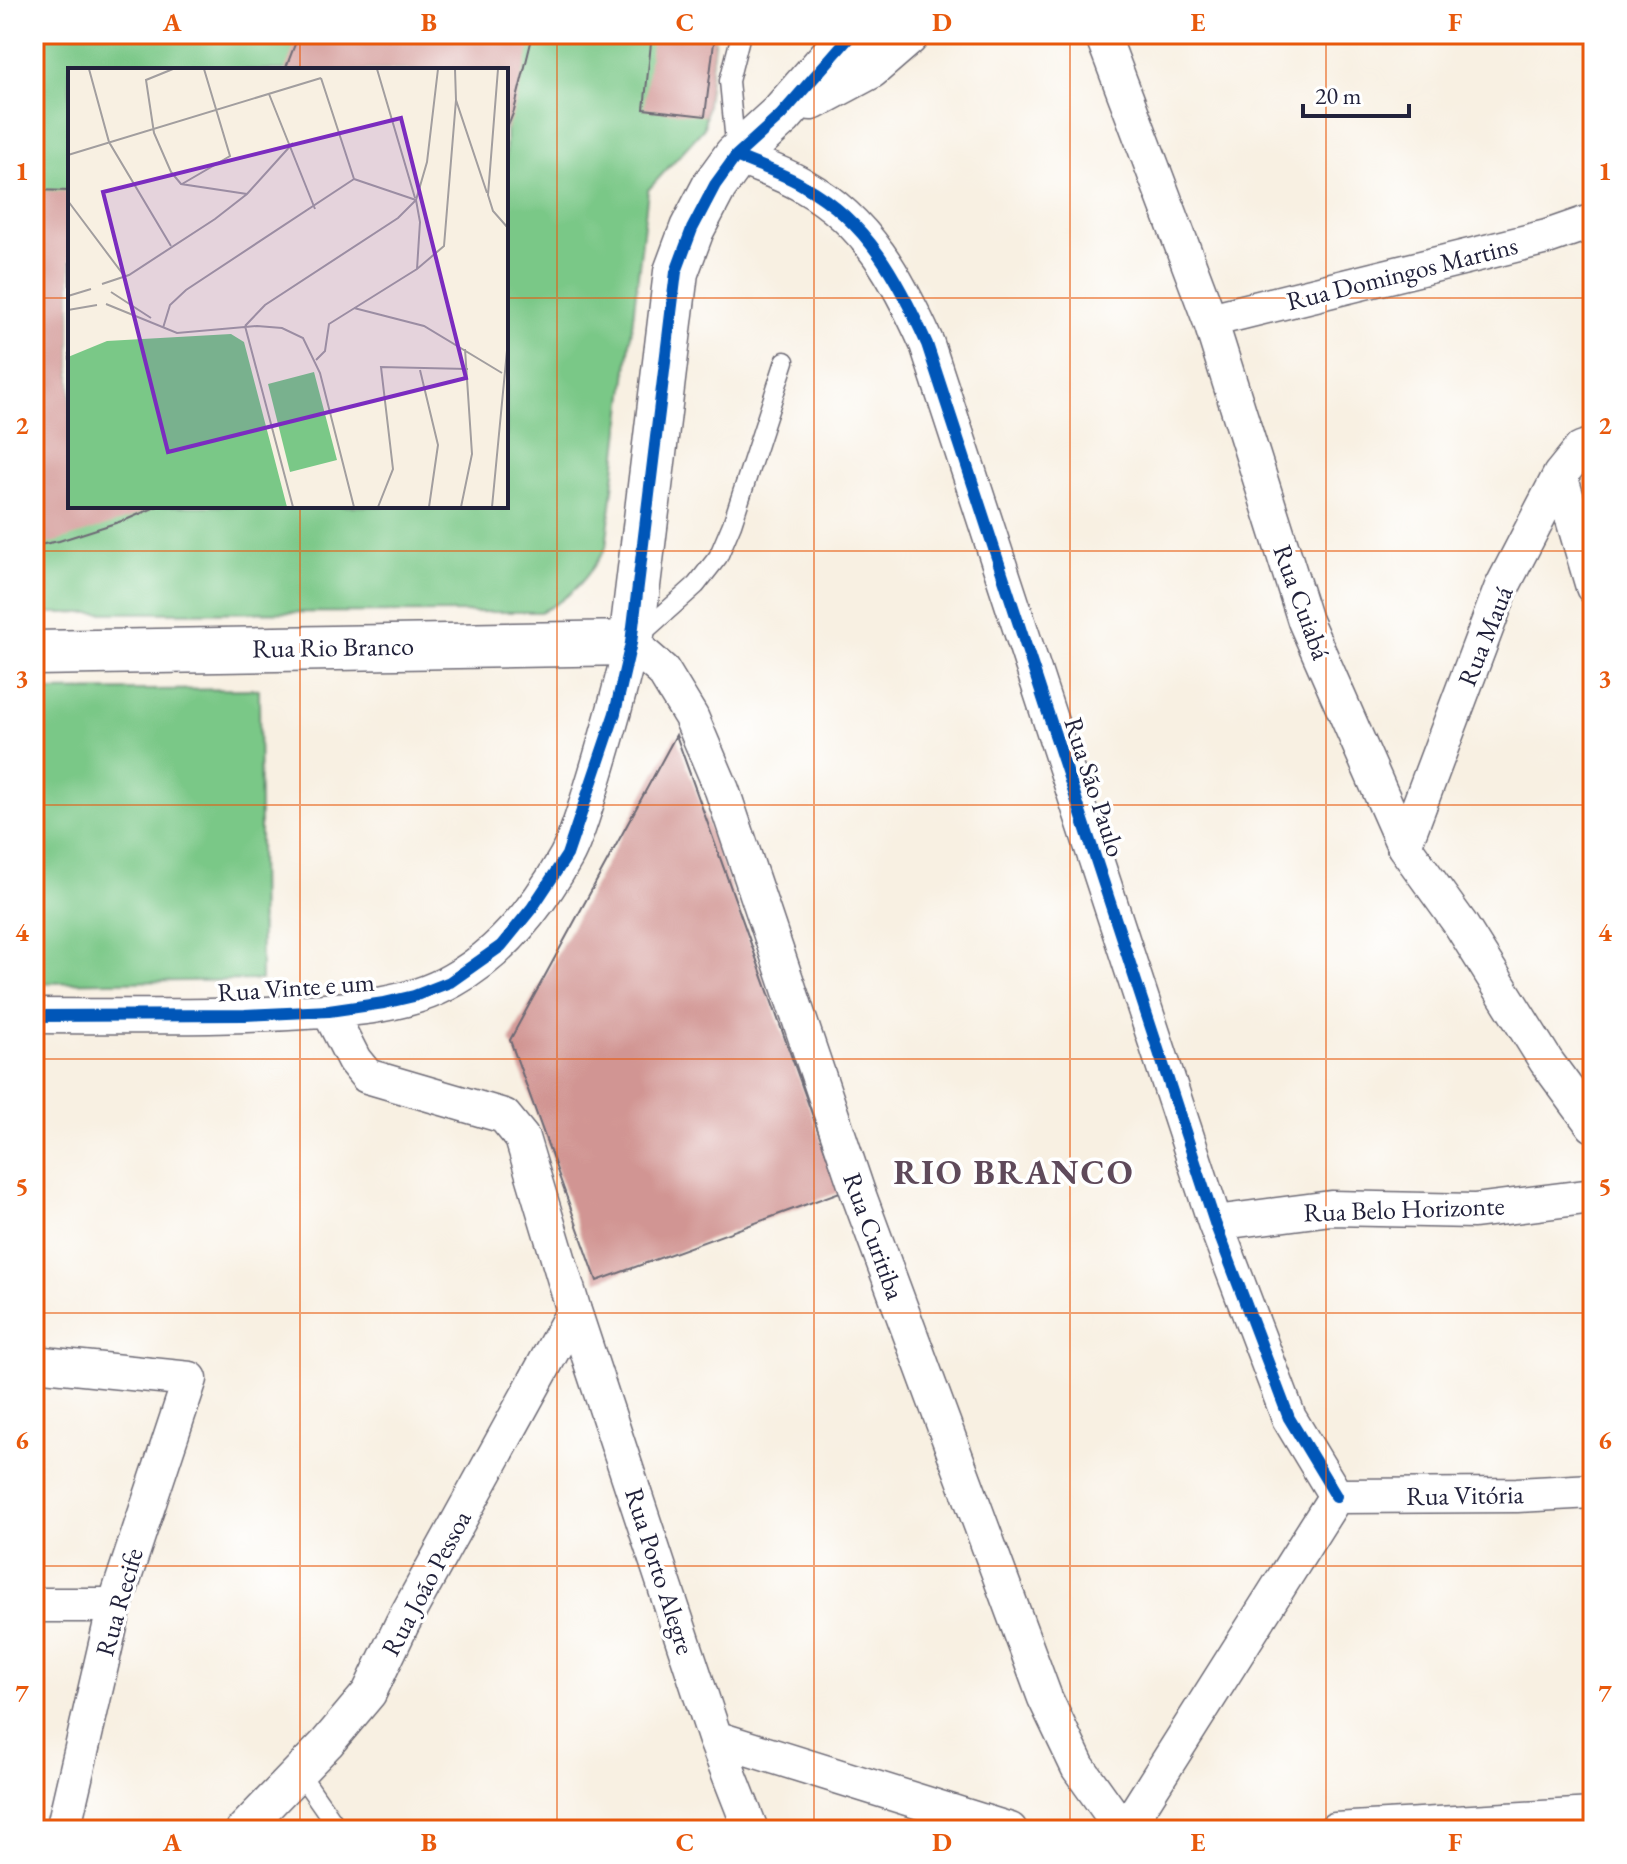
<svg xmlns="http://www.w3.org/2000/svg" width="1627" height="1864" font-family="'EB Garamond',serif">
<style>
.green{fill:#7ac887;stroke:#4e7561;stroke-width:2;fill-rule:evenodd}
.building{fill:#d19593}
.lines{fill:none;stroke-linecap:round;stroke-linejoin:round}
.service-casing{stroke:#6d6a75;stroke-width:21}
.minor-casing{stroke:#6d6a75;stroke-width:37}
.tertiary-casing{stroke:#6d6a75;stroke-width:47}
.service{stroke:#fff;stroke-width:18}
.minor{stroke:#fff;stroke-width:34}
.tertiary{stroke:#fff;stroke-width:44}
.cycleway-casing{stroke:#fff;stroke-width:17}
.cycleway{stroke:#0057b8;stroke-width:12}
.grid{fill:none;stroke:#e8590c;stroke-width:2;stroke-opacity:0.55}
.labels{text-anchor:middle;stroke-width:7;stroke-linejoin:round;paint-order:stroke}
.street-label{font-size:26px;fill:#22223b;stroke:#fff}
.district-label{font-size:34px;font-weight:bold;letter-spacing:2px;fill:#5f4a5a;stroke:#fff}
.inset-road{fill:none;stroke:#a29e9f;stroke-width:2}
.view{fill:#7b2cbf;fill-opacity:0.15;stroke:#7b2cbf;stroke-width:4}
.inset-edge{fill:none;stroke:#22223b;stroke-width:4}
.neatline{fill:none;stroke:#e8590c;stroke-width:3}
.grid-label{font-size:26px;text-anchor:middle;font-weight:bold;fill:#e8590c}
</style>
<rect width="100%" height="100%" fill="#fff"/>
<filter id="ink" filterUnits="userSpaceOnUse"><feTurbulence type="fractalNoise" baseFrequency=".0125" numOctaves="2"/><feDisplacementMap in="SourceGraphic" scale="16" xChannelSelector="R" yChannelSelector="G"/><feConvolveMatrix kernelMatrix="1 2 1 2 8 2 1 2 1" color-interpolation-filters="sRGB"/></filter>
<filter id="wash" filterUnits="userSpaceOnUse"><feTurbulence type="fractalNoise" baseFrequency=".006" numOctaves="4" result="noise"/><feDisplacementMap in="SourceGraphic" scale="32" xChannelSelector="R" yChannelSelector="G"/><feGaussianBlur stdDeviation="1.8" result="paint"/><feColorMatrix in="noise" values="0 0 0 0 0 0 0 0 0 0 0 0 0 0 0 0 0 1.4 0 .05"/><feComposite in="paint" operator="in"/></filter>
<g filter="url(#wash)">
<rect width="100%" height="100%" fill="#f8f0e2"/>
<!-- green -->
<path class="green" d="M34,34h681l-11,94 -56,62 -42,358c-17,28 -36,52 -66,64l-506,1zM70,70h436v436h-436z
M259,689l2,291 -227,3v-292z"/>
<g id="blocks">
<!-- building -->
<path class="building" d="M299,34h234l-19,77 -8,20v-61h-221z
M652,34h63l-10,82 -61,-7z
M34,190l36,1v315h88l-30,13 -69,22 -25,5z
M676,735l164,457 -243,89 -87,-241z"/>
</g>
</g>
<g filter="url(#ink)">
<use href="#blocks" fill-opacity="0" stroke="#6d6a75" stroke-width="2"/>
<g class="lines">
<defs>
<path id="service" d="M736,153l-7,-72 12,-47
M639,636l57,-51 22,-28 14,-33 53,-163
M298,1771l41,59"/>
<path id="minor" d="M1102,34l108,286 95,301 99,225 57,79 85,136 47,64
M736,156c22,10 47,17 68,30 64,36 94,94 123,158l288,879 74,195 47,78
M1210,320l337,-83 46,-16
M1560,475l33,112
M1404,846l97,-257 59,-114 21,-26 12,-4
M329,1011l25,49 13,16 137,40 18,22 52,173 141,427 36,92
M34,1016c85,0 170,2 254,-3 54,-3 117,-5 165,-33 49,-27 86,-75 113,-123 11,-20 18,-46 25,-68 15,-49 29,-96 40,-146l32,28 28,46 31,73 136,403 187,505 33,69 45,63
M1215,1223l116,-15 143,3 119,-15
M34,1363l156,16 -75,226 -52,225
M1336,1496l181,-1 76,-4
M34,1605h81
M715,1738l295,92
M243,1830l84,-87 42,-50 33,-69 172,-313
M1125,1830l211,-334
M1335,1830l258,-15"/>
<path id="tertiary" d="M811,98l58,-31 38,-33
M34,653l597,-10 45,-371 16,-43 23,-44 21,-29 45,-41 71,-81"/>
</defs>
<!-- service casing -->
<use href="#service" class="service-casing"/>
<!-- minor casing -->
<use href="#minor" class="minor-casing"/>
<!-- tertiary casing -->
<use href="#tertiary" class="tertiary-casing"/>
<!-- service -->
<use href="#service" class="service"/>
<!-- minor -->
<use href="#minor" class="minor"/>
<!-- tertiary -->
<use href="#tertiary" class="tertiary"/>
<defs>
<path id="cycleway" d="M736,156c22,10 47,17 68,30 64,36 94,94 123,158l288,879 74,195 47,78
M34,1016l211,-1 84,-4 55,-8 30,-7 36,-14 51,-36 31,-38 35,-53 48,-142 16,-70 45,-371 16,-43 23,-44 21,-29 45,-41 71,-81"/>
</defs>
<!-- cycleway casing -->
<use href="#cycleway" class="cycleway-casing"/>
<!-- cycleway -->
<use href="#cycleway" class="cycleway"/>
</g>
</g>
<!-- grid -->
<path class="grid" d="M300,34v36M557,34v1796M814,34v1796M1070,34v1796M1326,34v1796M34,298h36M506,298h1087M300,506v1324M34,551h1559M34,805h1559M34,1059h1559M34,1313h1559M34,1566h1559"/>
<g class="labels">
<!-- street labels -->
<g class="street-label">
<text transform="translate(1402 273) rotate(-14)" y="9">Rua Domingos Martins</text>
<text transform="translate(1302 602) rotate(70)" y="9">Rua Cuiabá</text>
<text transform="translate(1485 636) rotate(-68)" y="9">Rua Mauá</text>
<text transform="translate(333 647) rotate(-1)" y="9">Rua Rio Branco</text>
<text transform="translate(1095 787) rotate(72)" y="9">Rua São Paulo</text>
<text transform="translate(296 987) rotate(-4)" y="9">Rua Vinte e um</text>
<text transform="translate(1404 1209) rotate(-2)" y="9">Rua Belo Horizonte</text>
<text transform="translate(874 1236) rotate(70)" y="9">Rua Curitiba</text>
<text transform="translate(1465 1495) rotate(-1)" y="9">Rua Vitória</text>
<text transform="translate(660 1571) rotate(72)" y="9">Rua Porto Alegre</text>
<text transform="translate(426 1583) rotate(-62)" y="9">Rua João Pessoa</text>
<text transform="translate(119 1602) rotate(-74)" y="9">Rua Recife</text>
</g>
<!-- district labels -->
<g class="district-label">
<text x="1014" y="1184">RIO BRANCO</text>
</g>
</g>
<!-- overview -->
<g transform="translate(68 68)">
<rect width="440" height="440" fill="#f8f0e2"/>
<path d="M163,266l13,8 43,165h-219v-150l39,-16zM246,304l23,88 -47,12 -22,-88z" fill="#7ac887"/>
<path class="inset-road" d="M21,1l20,73 62,104M105,1l-27,11 8,53 17,39 10,12 66,10M309,1l38,129M387,1l1,31 31,93M430,1l-10,126 5,16 15,17M253,10l33,101M201,26l46,115M0,87l253,-77M286,111l62,21M114,116l48,-28 -26,-87M0,133l57,76M349,201l3,-47 -4,-22 11,-38 11,-93M34,216l27,-9 86,-56 32,-25 46,-51M43,224l40,26M0,228l23,-7M38,236l71,29 80,-7 25,2 21,10 17,35 34,134M286,240l70,18 78,47M0,242l29,-5M177,258l20,-21 133,-87 18,-18M177,258l48,181M95,260l7,-23 16,-15 168,-111M248,292l9,-9 4,-27 88,-55 27,-23 12,-146M352,302l18,75 -9,62M310,439l15,-38 -12,-102 87,2M393,439l11,-53 -7,-105M424,439l16,-167"/>
<path class="view" d="M333,50l65,260 -298,74 -65,-260z"/>
<rect width="440" height="440" class="inset-edge"/>
</g>
<!-- margin -->
<rect width="1627" height="1864" fill="none" stroke="#fff" stroke-width="88"/>
<!-- scale -->
<path d="M1303 104v12h106v-12" fill="none" stroke="#22223b" stroke-width="4"/>
<text x="1315" y="104" font-size="24" fill="#22223b" stroke="#ffffff" stroke-width="6" paint-order="stroke">20 m</text>
<rect x="44" y="44" width="1539" height="1776" class="neatline"/>
<g class="grid-label">
<text x="172" y="31">A</text>
<text x="429" y="31">B</text>
<text x="685" y="31">C</text>
<text x="942" y="31">D</text>
<text x="1198" y="31">E</text>
<text x="1455" y="31">F</text>
<text x="22" y="180">1</text>
<text x="1605" y="180">1</text>
<text x="22" y="434">2</text>
<text x="1605" y="434">2</text>
<text x="22" y="687">3</text>
<text x="1605" y="687">3</text>
<text x="22" y="941">4</text>
<text x="1605" y="941">4</text>
<text x="22" y="1195">5</text>
<text x="1605" y="1195">5</text>
<text x="22" y="1449">6</text>
<text x="1605" y="1449">6</text>
<text x="22" y="1702">7</text>
<text x="1605" y="1702">7</text>
<text x="172" y="1851">A</text>
<text x="429" y="1851">B</text>
<text x="685" y="1851">C</text>
<text x="942" y="1851">D</text>
<text x="1198" y="1851">E</text>
<text x="1455" y="1851">F</text>
</g>
</svg>
